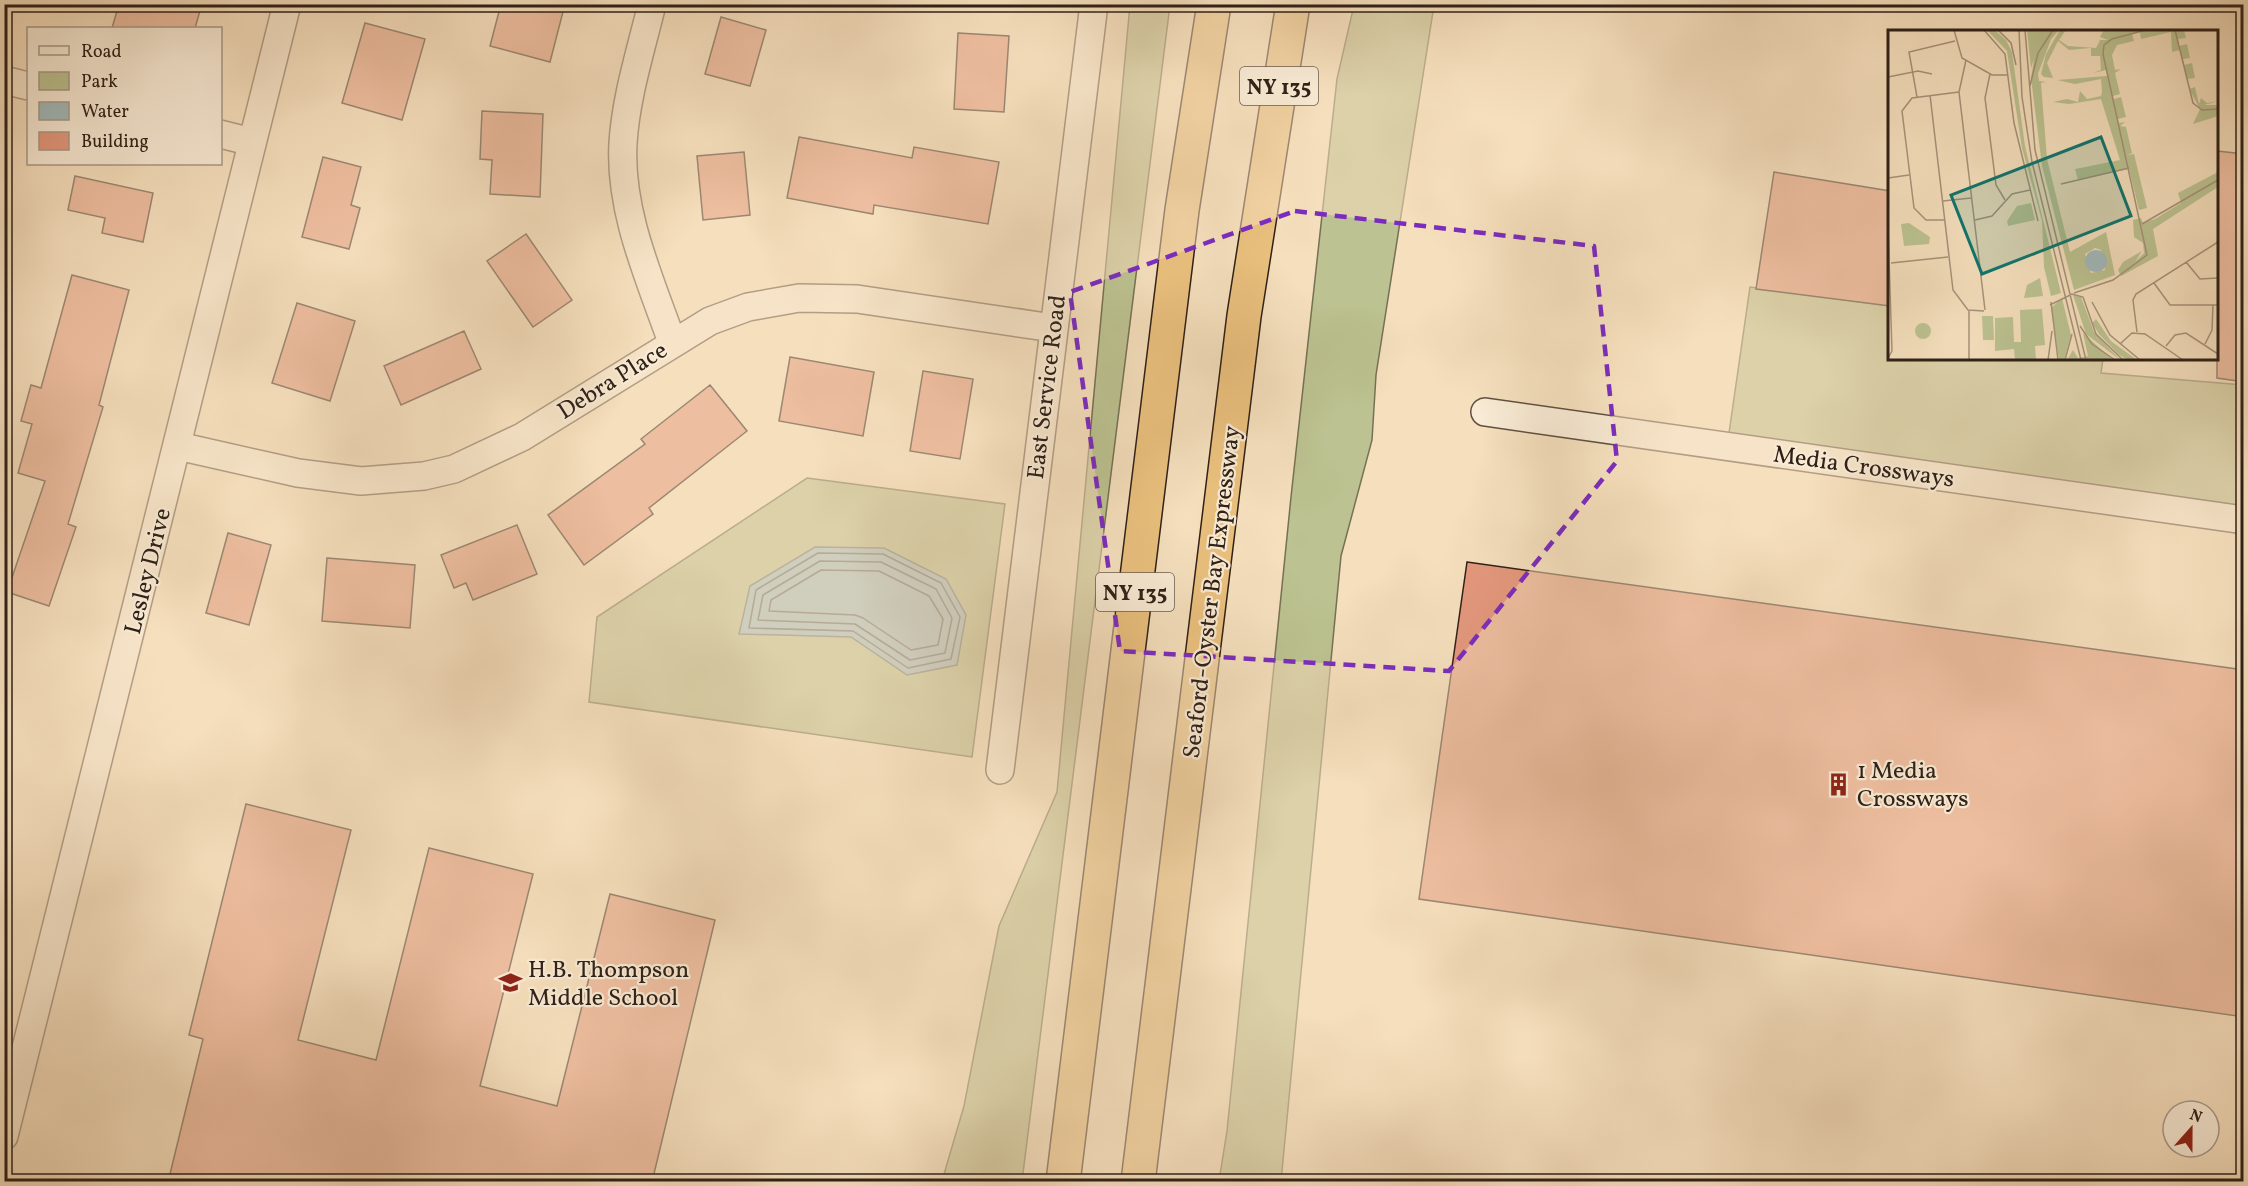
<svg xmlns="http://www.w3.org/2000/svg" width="2248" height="1186" font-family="Vollkorn,serif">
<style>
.green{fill:#bcc291;stroke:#767154;stroke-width:1.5}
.water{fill:#a2babc;stroke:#747c7a;stroke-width:1.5}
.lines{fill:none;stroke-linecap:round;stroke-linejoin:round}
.shore{stroke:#686d6a;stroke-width:1.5}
.building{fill:#e4987d;stroke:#2f2017;stroke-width:1.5}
.minor-casing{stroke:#605040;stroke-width:30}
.motorway-casing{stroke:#2f2017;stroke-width:36}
.minor{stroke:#f8ead4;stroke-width:27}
.motorway{stroke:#eac07e;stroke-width:33}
.marked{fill:none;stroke:#7b2cbf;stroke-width:4.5;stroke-dasharray:12 8;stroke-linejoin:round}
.labels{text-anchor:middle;stroke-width:4.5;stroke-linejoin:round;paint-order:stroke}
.shield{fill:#f8ead4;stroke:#6b5d50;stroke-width:1.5}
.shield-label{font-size:22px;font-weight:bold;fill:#2f2017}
.street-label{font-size:24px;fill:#2f2017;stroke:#f8ead4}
.poi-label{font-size:24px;fill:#2f2017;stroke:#f8ead4;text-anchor:start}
.inset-road{fill:none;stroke:#a6937b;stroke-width:1.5}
.view{fill:#0f766e;fill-opacity:0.15;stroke:#0f766e;stroke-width:3}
.inset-edge{fill:none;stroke:#2f2017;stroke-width:3}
</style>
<rect width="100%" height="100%" fill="#f5dfbd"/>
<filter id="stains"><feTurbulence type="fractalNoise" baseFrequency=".00333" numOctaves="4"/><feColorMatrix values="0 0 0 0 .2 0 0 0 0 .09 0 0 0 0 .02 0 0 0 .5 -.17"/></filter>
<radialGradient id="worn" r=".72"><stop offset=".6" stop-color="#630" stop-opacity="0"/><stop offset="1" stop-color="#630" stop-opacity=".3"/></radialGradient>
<!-- green -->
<path class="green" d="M1130,5h40l-148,1176h-80l22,-75 35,-180 58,-134z
M1354,5h80l-58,370 -4,65 -31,116 -60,625h-62l8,-50 64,-634 46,-418z
M1750,287l139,19 1,52 213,1 -2,14 142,12v131l-515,-76z
M807,478l198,26 -33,253 -383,-55 8,-85z"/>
<!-- water -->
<path class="water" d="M815,547l69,1 62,31 20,36 -9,50 -50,10 -56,-38 -112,-3 11,-48z"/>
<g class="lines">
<!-- shore -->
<path class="shore" d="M818,553l65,1 58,29 19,34 -9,42 -43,9 -55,-37 -104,-3 7,-38z
M820,561l61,1 55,27 16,29 -7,35 -35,7 -55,-36 -97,-4 5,-25z
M821,570l58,1 50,25 14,23 -5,26 -27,5 -48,-32 -8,-3 -86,-4 2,-11z"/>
</g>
<!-- building -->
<path class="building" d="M119,4h83l-7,24h-83z
M501,4h64l-15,58 -60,-16z
M721,17l45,13 -16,56 -45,-12z
M365,23l60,16 -23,81 -60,-17z
M958,33l51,3 -5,76 -50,-3z
M482,111l61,3 -3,83 -50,-3 2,-34 -12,-1z
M799,137l113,21 2,-11 85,15 -11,62 -114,-19 -1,9 -86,-16z
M2217,151l27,3v228l-27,-4z
M744,152l6,63 -47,5 -6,-64z
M323,157l38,10 -10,38 9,3 -11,41 -47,-12z
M1774,172l116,19v115l-134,-17z
M75,176l78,17 -10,49 -41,-9 3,-15 -37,-8z
M526,234l46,66 -39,27 -46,-66z
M72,275l57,15 -30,115 4,2 -35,117 8,3 -27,79 -42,-14 38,-111 -27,-8 14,-49 -11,-3 10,-36 10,3z
M297,303l58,18 -25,80 -58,-18z
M464,331l17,38 -80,36 -17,-39z
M790,357l84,15 -11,64 -84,-15z
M923,371l50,8 -13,80 -50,-8z
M710,385l37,46 -98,77 4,6 -69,51 -36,-50 97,-71 -4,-5z
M517,525l20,49 -64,26 -7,-17 -12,5 -13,-33z
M228,533l43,12 -22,80 -43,-12z
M327,558l88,7 -5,63 -88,-7z
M1467,562l777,108v347l-825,-118z
M246,804l105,26 -53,210 78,20 53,-212 104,26 -53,212 77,20 53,-212 105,26 -63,262h-484l35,-143 -14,-4z"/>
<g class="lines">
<defs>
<path id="minor" d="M652,4c-11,46 -26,92 -29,139 -4,69 27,136 49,199
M4,80l24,6
M220,134l32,8
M1485,412l759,108
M178,446l120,27 63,8 63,-5 30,-7 68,-32 188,-116 38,-14 51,-9 58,1 196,29
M1000,770l94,-766
M4,1136l283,-1132"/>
<path id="motorway" d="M1063,1182l119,-972 32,-206
M1138,1182l106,-866 49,-312"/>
</defs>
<!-- minor casing -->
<use href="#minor" class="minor-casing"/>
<!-- motorway casing -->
<use href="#motorway" class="motorway-casing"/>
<!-- minor -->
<use href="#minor" class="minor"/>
<!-- motorway -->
<use href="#motorway" class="motorway"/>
</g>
<!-- marked area -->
<path d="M0 0H2248V1186H0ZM1295,211l299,35 23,215 -168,210 -329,-20 -50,-359z" fill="#f5dfbd" fill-opacity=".55" fill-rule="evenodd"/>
<path class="marked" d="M1295,211l299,35 23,215 -168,210 -329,-20 -50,-359z"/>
<!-- icons -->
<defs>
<symbol id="building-bare" viewBox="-9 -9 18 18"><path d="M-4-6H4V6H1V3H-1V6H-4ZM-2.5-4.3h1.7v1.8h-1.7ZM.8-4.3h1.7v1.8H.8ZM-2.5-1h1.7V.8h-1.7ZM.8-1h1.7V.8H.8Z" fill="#8f2418" stroke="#f8ead4" stroke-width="2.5" paint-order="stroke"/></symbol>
<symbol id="school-bare" viewBox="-9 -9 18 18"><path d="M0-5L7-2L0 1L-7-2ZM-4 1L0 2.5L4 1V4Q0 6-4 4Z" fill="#8f2418" stroke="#f8ead4" stroke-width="2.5" paint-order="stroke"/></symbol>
</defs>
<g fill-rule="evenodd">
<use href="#building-bare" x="1822" y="768" width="33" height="33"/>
<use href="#school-bare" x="494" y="966" width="33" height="33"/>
</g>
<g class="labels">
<!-- shield labels -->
<g class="shield">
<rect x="1240" y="67" width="78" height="38" rx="4.5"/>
<rect x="1096" y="573" width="78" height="38" rx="4.5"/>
</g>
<g class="shield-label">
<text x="1279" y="94">NY 135</text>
<text x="1135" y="600">NY 135</text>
</g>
<!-- street labels -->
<g class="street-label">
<text transform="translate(612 380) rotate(-32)" y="8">Debra Place</text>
<text transform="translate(1046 387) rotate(-83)" y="8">East Service Road</text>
<text transform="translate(1864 466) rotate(8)" y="8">Media Crossways</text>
<text transform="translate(147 571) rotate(-76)" y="8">Lesley Drive</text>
<text transform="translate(1211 592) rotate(-83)" y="8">Seaford-Oyster Bay Expressway</text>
</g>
<!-- poi labels -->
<g class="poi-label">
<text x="1857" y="778">1 Media<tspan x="1857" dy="28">Crossways</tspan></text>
<text x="528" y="977">H.B. Thompson<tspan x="528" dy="28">Middle School</tspan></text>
</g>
</g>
<!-- overview -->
<g transform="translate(1888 30)">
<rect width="330" height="330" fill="#f5dfbd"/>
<path d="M99,0h8l11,10 6,12 13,94 36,147 -10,3 -7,-29 -2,-46 -20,-73 -15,-97zM139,0h32l-8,9 -13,35 1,7 7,1 -5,1 6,76 23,93 36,-20 9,43 -41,15 -32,-124 -11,-88 3,-19 -3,9zM207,218l6,2 4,20 -14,3 -6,-19zM172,0h6l-7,10 9,6 28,2 4,-8h8l-8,-3 4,-7h80l2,8 -8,1 1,7 8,-2 3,14 -7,1 1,6 8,-2 3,15 -8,1 -7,-29 -8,2 -1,-20 -30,7 -1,-7 -8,2 2,7 -17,4 -5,10 3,15 6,-1 -6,4 5,21 -7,2 1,3 7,-2 5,20 -8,2 1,4 6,-1 -5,4 6,1 6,26 -5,2 7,-1 13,54 -8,2 -10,-41 -51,11 -3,-11 45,-9 -19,-61 -32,5 -16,-2 14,-3 11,3 2,-11 7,8 14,-3 1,-4 -1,-13 -26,5 -18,-4 50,-4 -1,-6 -13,3 8,-3 -1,-14h-9v-8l-22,2 -11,-9 -11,22 6,15 -9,-1 -3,-3 5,-20zM307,57l4,17 2,-6 6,5 11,-2 -14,4h14v11l-25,8 7,-15 -11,-20zM330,142v15l-65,42 5,27 -37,20 -3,-6 5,-8 19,-11 -7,11 9,-9 -1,-10 -9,-6 -1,-17 8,-2 2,5 12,-4 26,-16 -3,-10zM143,173l4,17 -27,6 -1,-5 10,-15zM21,193l21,14 -1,7 -25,2 -3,-22zM152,248l3,18 -19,2 3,-13zM185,265l8,2 13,35 26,28 -34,-26zM174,268l9,37 -7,25h-5l-8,-52zM154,279l3,36 -10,1 1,14h-21l-1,-11 -19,2v-33l18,-1 1,25h7l-1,-32zM94,286h11l1,24h-11zM208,289l15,22 26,19h-10l-9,-6 -19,-20 -7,-11zM27 301a8 8 0 1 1 16 0a8 8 0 1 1-16 0ZM195,303l30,27h-46l6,-10 5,8 10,-2z" fill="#bcc291" fill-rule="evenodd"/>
<path d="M197 231a11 11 0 1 1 22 0a11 11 0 1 1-22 0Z" fill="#a2babc"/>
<path class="inset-road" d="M66,0l8,28 30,17h16M96,0l21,24 9,69 24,98M110,0l13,13 5,22M131,0l3,67 10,65 49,198M137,0l10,120 51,210M287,0l18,73 9,7 16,-1M78,30l-7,32 26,218M102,44l-5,24 11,87 9,15M0,47l30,-6 14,3M142,56l8,-33 15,-23M42,65l23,195 15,20 16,1M29,67l-8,-45 46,-11M0,148l21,-3M173,154l68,-16M55,171l28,-3M57,190h-19l-12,-12 -12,-97 10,-13 47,-6M87,190l17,-4 20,-22 18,-4M254,194l76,-44M0,196l4,125 -4,7M298,232l14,17 18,-1M3,233l57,-6M266,253l16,22h48M186,263l39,-13 34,-25 -44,-201 1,-9 8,-6 34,-9M163,272l7,58M204,272l18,33 30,25M162,275l22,-11 11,3 13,37 27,26M192,296l12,18 23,16M249,302l-4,-32 3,-6 82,-52M232,314l12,-11 13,1 38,26M317,314l7,-14 1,-25M278,316l9,-11 11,-2 32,21M81,330v-49M160,330l4,-29M177,330l7,-26"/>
<path class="view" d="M213,107l30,79 -149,58 -31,-79z"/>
<rect width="330" height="330" class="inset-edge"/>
</g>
<!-- margin -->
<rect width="2248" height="1186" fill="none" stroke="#f5dfbd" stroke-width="24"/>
<rect x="6" y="6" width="2236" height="1174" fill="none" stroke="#2f2017" stroke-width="3"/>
<rect x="12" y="12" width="2224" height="1162" fill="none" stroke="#2f2017" stroke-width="1.5"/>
<!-- legend -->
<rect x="27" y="27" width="195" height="138" fill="#f8ead4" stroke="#a89988" stroke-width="1.5"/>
<rect x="39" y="46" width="30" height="9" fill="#f8ead4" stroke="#a89988" stroke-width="1.5"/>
<text x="81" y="57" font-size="18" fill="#2f2017">Road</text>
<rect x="39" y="72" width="30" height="18" fill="#bcc291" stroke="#a89988" stroke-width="1.5"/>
<text x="81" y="87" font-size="18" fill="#2f2017">Park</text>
<rect x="39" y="102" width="30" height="18" fill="#a2babc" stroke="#a89988" stroke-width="1.5"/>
<text x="81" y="117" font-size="18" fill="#2f2017">Water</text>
<rect x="39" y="132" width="30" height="18" fill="#e4987d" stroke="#a89988" stroke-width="1.5"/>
<text x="81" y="147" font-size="18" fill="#2f2017">Building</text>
<!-- north arrow -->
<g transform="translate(2191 1129) rotate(21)"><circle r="28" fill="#f8ead4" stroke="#a89988" stroke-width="1.5"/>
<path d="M0-4.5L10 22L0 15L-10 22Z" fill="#8f2418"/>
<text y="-9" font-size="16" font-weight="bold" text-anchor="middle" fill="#2f2017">N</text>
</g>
<rect width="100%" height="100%" filter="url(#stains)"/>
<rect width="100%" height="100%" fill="url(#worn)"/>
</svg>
